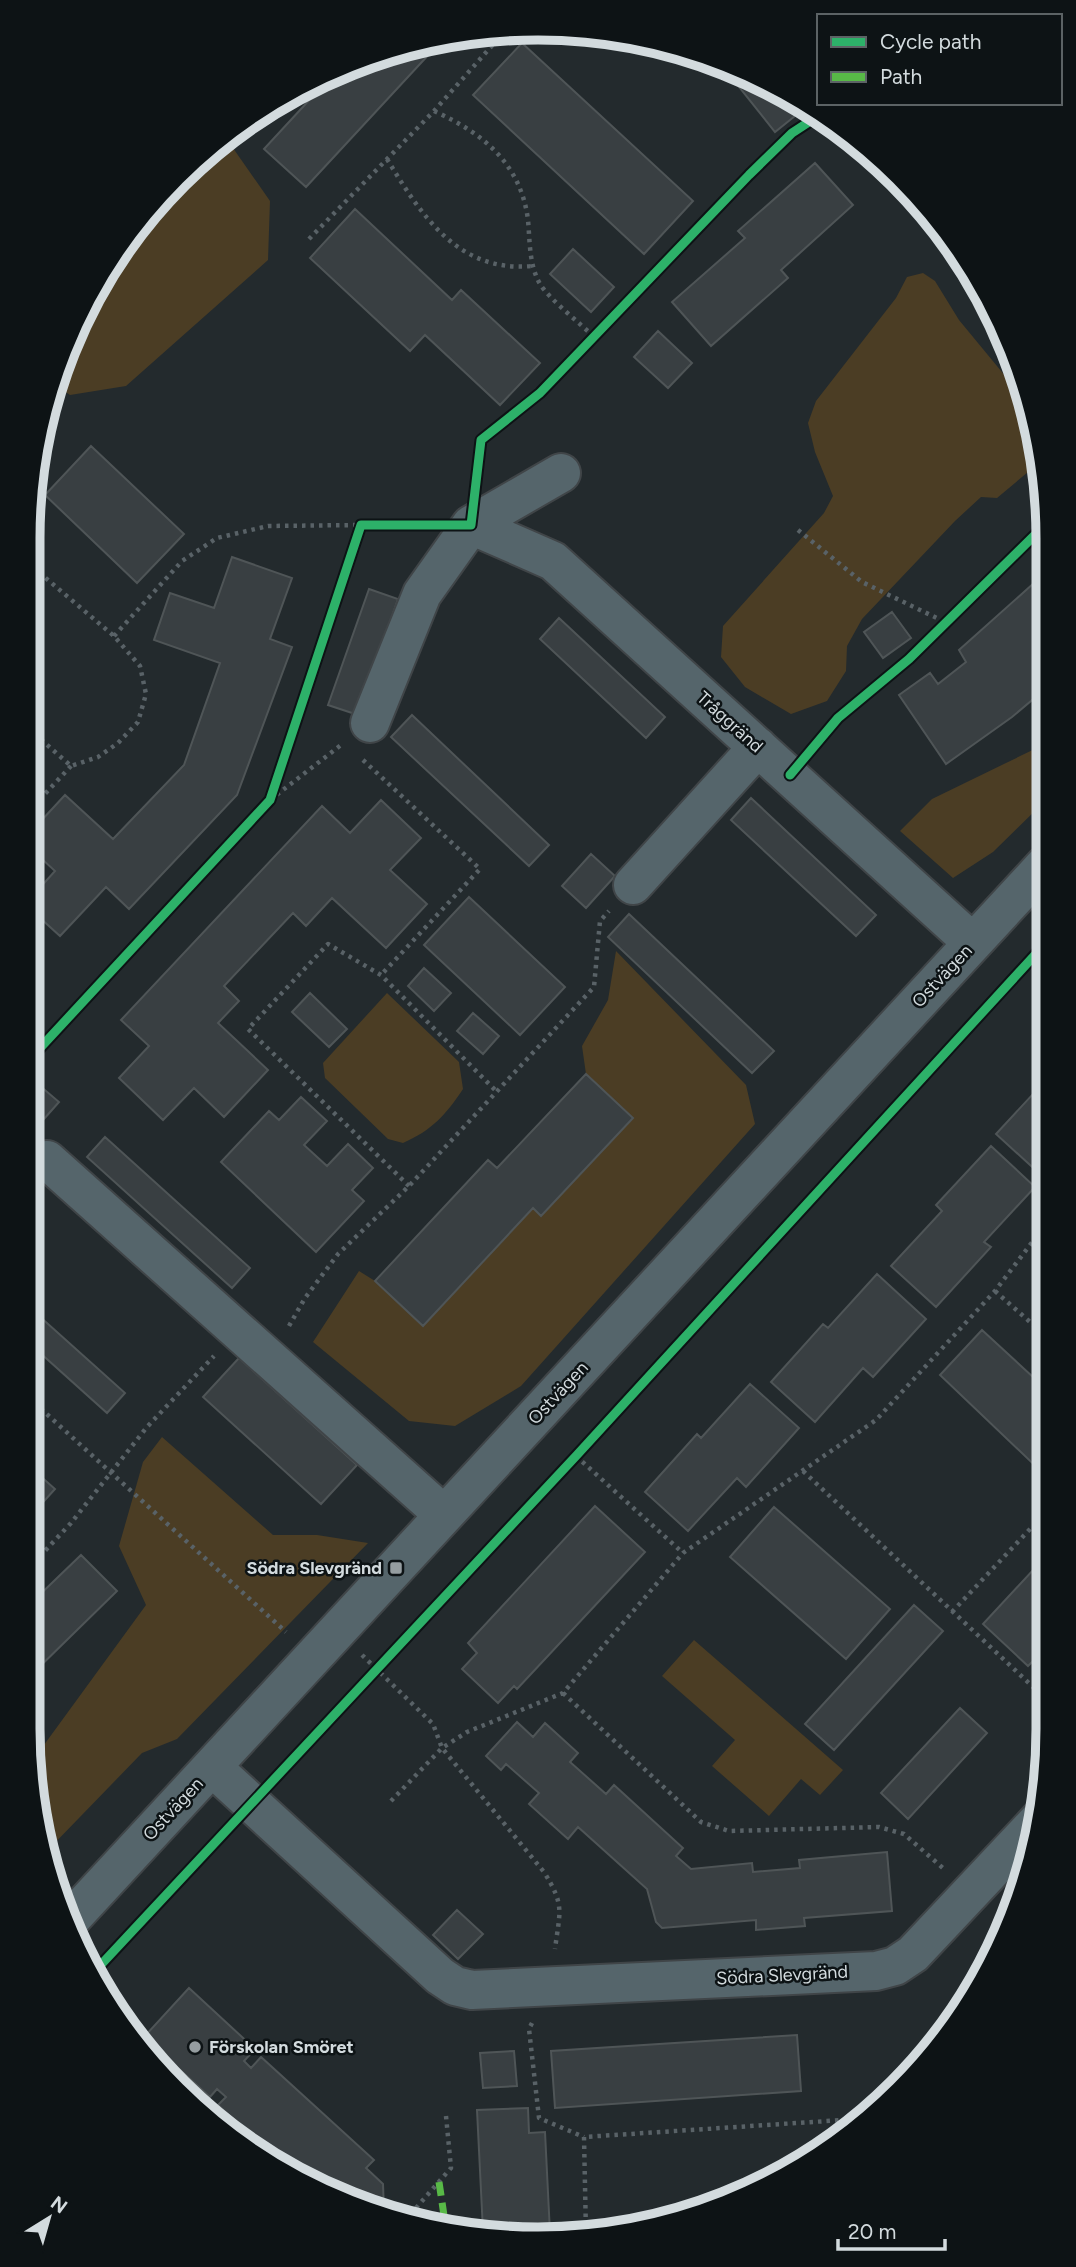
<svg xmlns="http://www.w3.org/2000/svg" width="1076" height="2267" font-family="Figtree,sans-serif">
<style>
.green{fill:#4b3d24}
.building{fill:#393f42;stroke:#4f5557;stroke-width:2}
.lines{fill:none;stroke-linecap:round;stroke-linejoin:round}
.minor-casing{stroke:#404548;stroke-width:42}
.path{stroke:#596267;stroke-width:4.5;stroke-dasharray:3.5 5;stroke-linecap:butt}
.minor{stroke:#55656b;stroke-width:38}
.quiet{stroke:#58b947;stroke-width:7;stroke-dasharray:14 7;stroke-linecap:butt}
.cycleway-casing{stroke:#0d1315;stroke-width:13}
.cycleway{stroke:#2db169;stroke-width:9}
.poi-dot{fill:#959da0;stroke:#0d1315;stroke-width:2.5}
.labels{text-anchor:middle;stroke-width:5;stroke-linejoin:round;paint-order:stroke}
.street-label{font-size:18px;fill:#d3dbde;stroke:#0d1315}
.poi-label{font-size:18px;font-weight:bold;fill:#d3dbde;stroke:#0d1315;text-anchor:end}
.rim{fill:none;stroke:#d3dbde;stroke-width:9}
</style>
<rect width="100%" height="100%" fill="#232a2d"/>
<!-- green -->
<path class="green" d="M226,138l44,63 -2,59 -142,126 -56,9 -16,-11 13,-42 47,-88 64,-77z
M923,273l12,8 24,39 66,80 15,57 -6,10 -37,31 -16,-1 -26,24 -93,98 -15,27 -1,25 -19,30 -36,13 -46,-27 -24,-30 2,-31 101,-113 9,-17 -18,-44 -7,-29 8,-22 80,-103 11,-21z
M1045,744v57l-52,51 -40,26 -53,-47 32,-32z
M616,951l130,134 9,39 -234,262 -66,40 -46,-5 -96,-79 46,-71 16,10 48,45 110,-118 8,7 91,-97 -46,-44 -4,-28 26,-46z
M387,993l72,69 4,27c-18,27 -31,41 -60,54l-15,-4 -63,-61 -2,-15z
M162,1437l111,98h44l51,8 -191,196 -35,14 -94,97 -15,-90 113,-155 -27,-59 24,-84z
M694,1640l149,130 -23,25 -19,-16 -32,37 -57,-50 23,-26 -73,-64z"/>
<!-- building -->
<path class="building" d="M445,37l-139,150 -42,-38 74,-80z
M522,43l171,158 -49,53 -171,-159z
M679,50l27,9 -13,9z
M720,63l14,4 71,41 -30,24z
M815,163l38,42 -72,65 7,8 -77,68 -39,-44 73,-64 -7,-7z
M355,209l97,91 9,-10 79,73 -40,42 -75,-70 -15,16 -100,-93z
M573,249l41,38 -23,25 -41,-38z
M658,331l34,32 -24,25 -34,-31z
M91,446l93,88 -47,49 -92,-88z
M232,557l60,21 -22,61 22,8 -55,148 -108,114 -23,-22 -46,49 -32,-29v-6l27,-30 -27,-25v-11l37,-40 48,44 71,-74 36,-102 -66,-23 16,-47 44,15z
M1044,574v116l-32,27 -66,47 -47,-69 31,-22 8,11 28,-22 -7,-12z
M369,589l29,10 -40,116 -30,-10z
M892,612l19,26 -28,20 -19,-26z
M559,618l106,99 -19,21 -106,-99z
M412,715l137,130 -20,21 -138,-129z
M28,775l10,9 -10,11z
M751,798l125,117 -20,21 -125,-116z
M381,800l40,38 -31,32 37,34 -41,44 -54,-50 -26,28 -13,-13 -69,73 15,15 -21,22 50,47 -44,47 -30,-29 -31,32 -44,-42 30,-32 -28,-26 201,-214 28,27z
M591,854l24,22 -29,32 -24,-22z
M469,897l96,90 -45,48 -96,-90z
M629,914l145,137 -22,22 -144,-136z
M424,968l27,25 -17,18 -26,-25z
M310,993l37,36 -18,18 -37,-35z
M473,1013l26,23 -16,18 -26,-23z
M586,1074l47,44 -92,98 -8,-8 -110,118 -48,-45 113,-121 9,8z
M1046,1080v89l-5,6 -45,-41z
M39,1085l20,17 -31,35v-40z
M301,1097l26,24 -23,24 23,21 21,-22 25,24 -21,22 12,11 -48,51 -95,-90 48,-51 10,9z
M105,1137l145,131 -18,20 -145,-131z
M991,1146l44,41 -51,55 7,5 -55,60 -45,-41 51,-55 -6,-6z
M877,1274l49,45 -53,58 -10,-9 -48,54 -44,-40 52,-58 5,4z
M28,1306l97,87 -18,20 -79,-71z
M982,1330l65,60v87l-107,-102z
M239,1358l118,107 -36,39 -118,-107z
M750,1384l49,44 -53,59 -9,-9 -49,53 -43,-39 52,-58 4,4z
M28,1465l27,24 -27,30z
M595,1506l50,46 -128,137 -3,-3 -16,17 -36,-34 15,-16 -9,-10z
M774,1507l116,102 -44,50 -116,-102z
M81,1555l36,36 -89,87v-72z
M1047,1555l1,91 -20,20 -45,-42z
M914,1605l29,26 -109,119 -29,-26z
M960,1708l27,25 -79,86 -27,-26z
M517,1722l16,15 12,-14 33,30 -8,9 36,32 8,-9 69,63 -7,8 15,13 61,-6 1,9 47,-4 -1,-8 88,-8 5,59 -88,7 1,8 -49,4v-10l-94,8 -6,-6 -9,-33 -69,-62 -10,12 -39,-35 10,-11 -33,-29 -5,6 -15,-14z
M457,1910l26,24 -25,25 -25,-24z
M189,1988l66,61 -11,12 7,7 10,-11 113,103 -8,8 17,16 1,27 14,-1v7l-53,-16 -54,-28 -73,-68 8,-8 -9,-8 -7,8 -66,-60z
M797,2035l4,56 -246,17 -4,-57z
M514,2051l3,35 -34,2 -3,-35z
M528,2108l1,25 16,-1 5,101 -67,-2 -6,-121z"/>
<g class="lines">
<defs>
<path id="minor" d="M471,525l82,36 420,382
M370,723l52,-129 49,-69 90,-52
M633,885l125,-138
M47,1160l397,355
M212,1767l228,209 15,10 17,4 404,-19 19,-5 18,-12 126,-134
M70,1920l975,-1055"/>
</defs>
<!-- minor casing -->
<use href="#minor" class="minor-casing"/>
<!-- path -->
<path class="path" d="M434,111c49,22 87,53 94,109 2,22 1,45 12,64 9,15 40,39 54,53
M387,159c34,56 71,114 145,107
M309,239l125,-128 71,-80
M1005,336l9,25
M798,530l64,52 83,40
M114,636l68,-75 35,-23 51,-12 93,-1
M28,728l43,38 27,-9 20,-14 20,-21 8,-28 -6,-28 -26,-30 -86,-73
M363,760l117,109 -99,106
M270,800l71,-55
M28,812l43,-46
M409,1186l-161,-157 80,-85 53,31 116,117
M995,1291l52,46
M289,1326l16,-28 33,-44 71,-68 185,-199 6,-66 9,-10
M28,1397l258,235
M576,1456l107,97
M803,1471l245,230
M28,1569l43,-46 76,-96 67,-71
M952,1612l95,-101
M362,1655l71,69 9,24 102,124c21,34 16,38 11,77
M563,1693l138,129 28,9 150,-4 25,7 40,35
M391,1801l51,-53 25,-16 96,-39 120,-140 193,-133 119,-129 51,-67
M532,2023l-3,6 10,89 45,19
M934,2032l7,7
M416,2208l35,-40 -5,-52
M586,2234l-2,-97 274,-18"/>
<!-- minor -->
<use href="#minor" class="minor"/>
<!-- quiet -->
<path class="quiet" d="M439,2182l7,47"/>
<defs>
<path id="cycleway" d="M790,775l48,-57 71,-59 135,-133
M28,1061l242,-261 91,-275h110l10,-85 59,-47 209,-218 43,-42 26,-17
M96,1970l480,-514 469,-512"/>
</defs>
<!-- cycleway casing -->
<use href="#cycleway" class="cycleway-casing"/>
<!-- cycleway -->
<use href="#cycleway" class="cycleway"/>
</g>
<!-- markers -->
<g class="poi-dot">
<rect x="389" y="1561" width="14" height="14" rx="3.5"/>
<circle cx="195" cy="2047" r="7"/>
</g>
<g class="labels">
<!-- street labels -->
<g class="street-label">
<text transform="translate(730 722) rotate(42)" y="6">Tråggränd</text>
<text transform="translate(942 976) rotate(-47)" y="6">Ostvägen</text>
<text transform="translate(558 1393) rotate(-47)" y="6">Ostvägen</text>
<text transform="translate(173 1809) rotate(-47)" y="6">Ostvägen</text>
<text transform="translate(782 1975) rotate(-3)" y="6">Södra Slevgränd</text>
</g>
<!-- poi labels -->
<g class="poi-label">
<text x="382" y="1574">Södra Slevgränd</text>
<text x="209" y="2053" text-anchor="start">Förskolan Smöret</text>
</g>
</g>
<!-- crop -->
<path d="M0 0H1076V2267H0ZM538 40H538A498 498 0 0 1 1036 538V1729A498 498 0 0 1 538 2227H538A498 498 0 0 1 40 1729V538A498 498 0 0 1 538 40Z" fill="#0d1315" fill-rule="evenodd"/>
<path class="rim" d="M538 40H538A498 498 0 0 1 1036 538V1729A498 498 0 0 1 538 2227H538A498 498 0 0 1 40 1729V538A498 498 0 0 1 538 40Z"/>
<!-- legend -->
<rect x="817" y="14" width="245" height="91" fill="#0d1315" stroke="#5c6365" stroke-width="2"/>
<rect x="831" y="37" width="35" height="10" fill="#2db169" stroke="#5c6365" stroke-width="2"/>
<text x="880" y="49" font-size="21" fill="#d3dbde">Cycle path</text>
<rect x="831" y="72" width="35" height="10" fill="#58b947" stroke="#5c6365" stroke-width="2"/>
<text x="880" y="84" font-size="21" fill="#d3dbde">Path</text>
<!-- north arrow -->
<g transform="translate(49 2218) rotate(37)" stroke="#0d1315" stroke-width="5" paint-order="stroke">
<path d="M0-5L12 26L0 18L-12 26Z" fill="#d3dbde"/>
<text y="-10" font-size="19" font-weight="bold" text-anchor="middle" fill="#d3dbde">N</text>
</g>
<!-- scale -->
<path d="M838 2239v10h107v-10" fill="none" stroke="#d3dbde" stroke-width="3.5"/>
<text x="848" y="2239" font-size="21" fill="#d3dbde" stroke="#0d1315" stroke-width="5" paint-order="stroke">20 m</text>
</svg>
